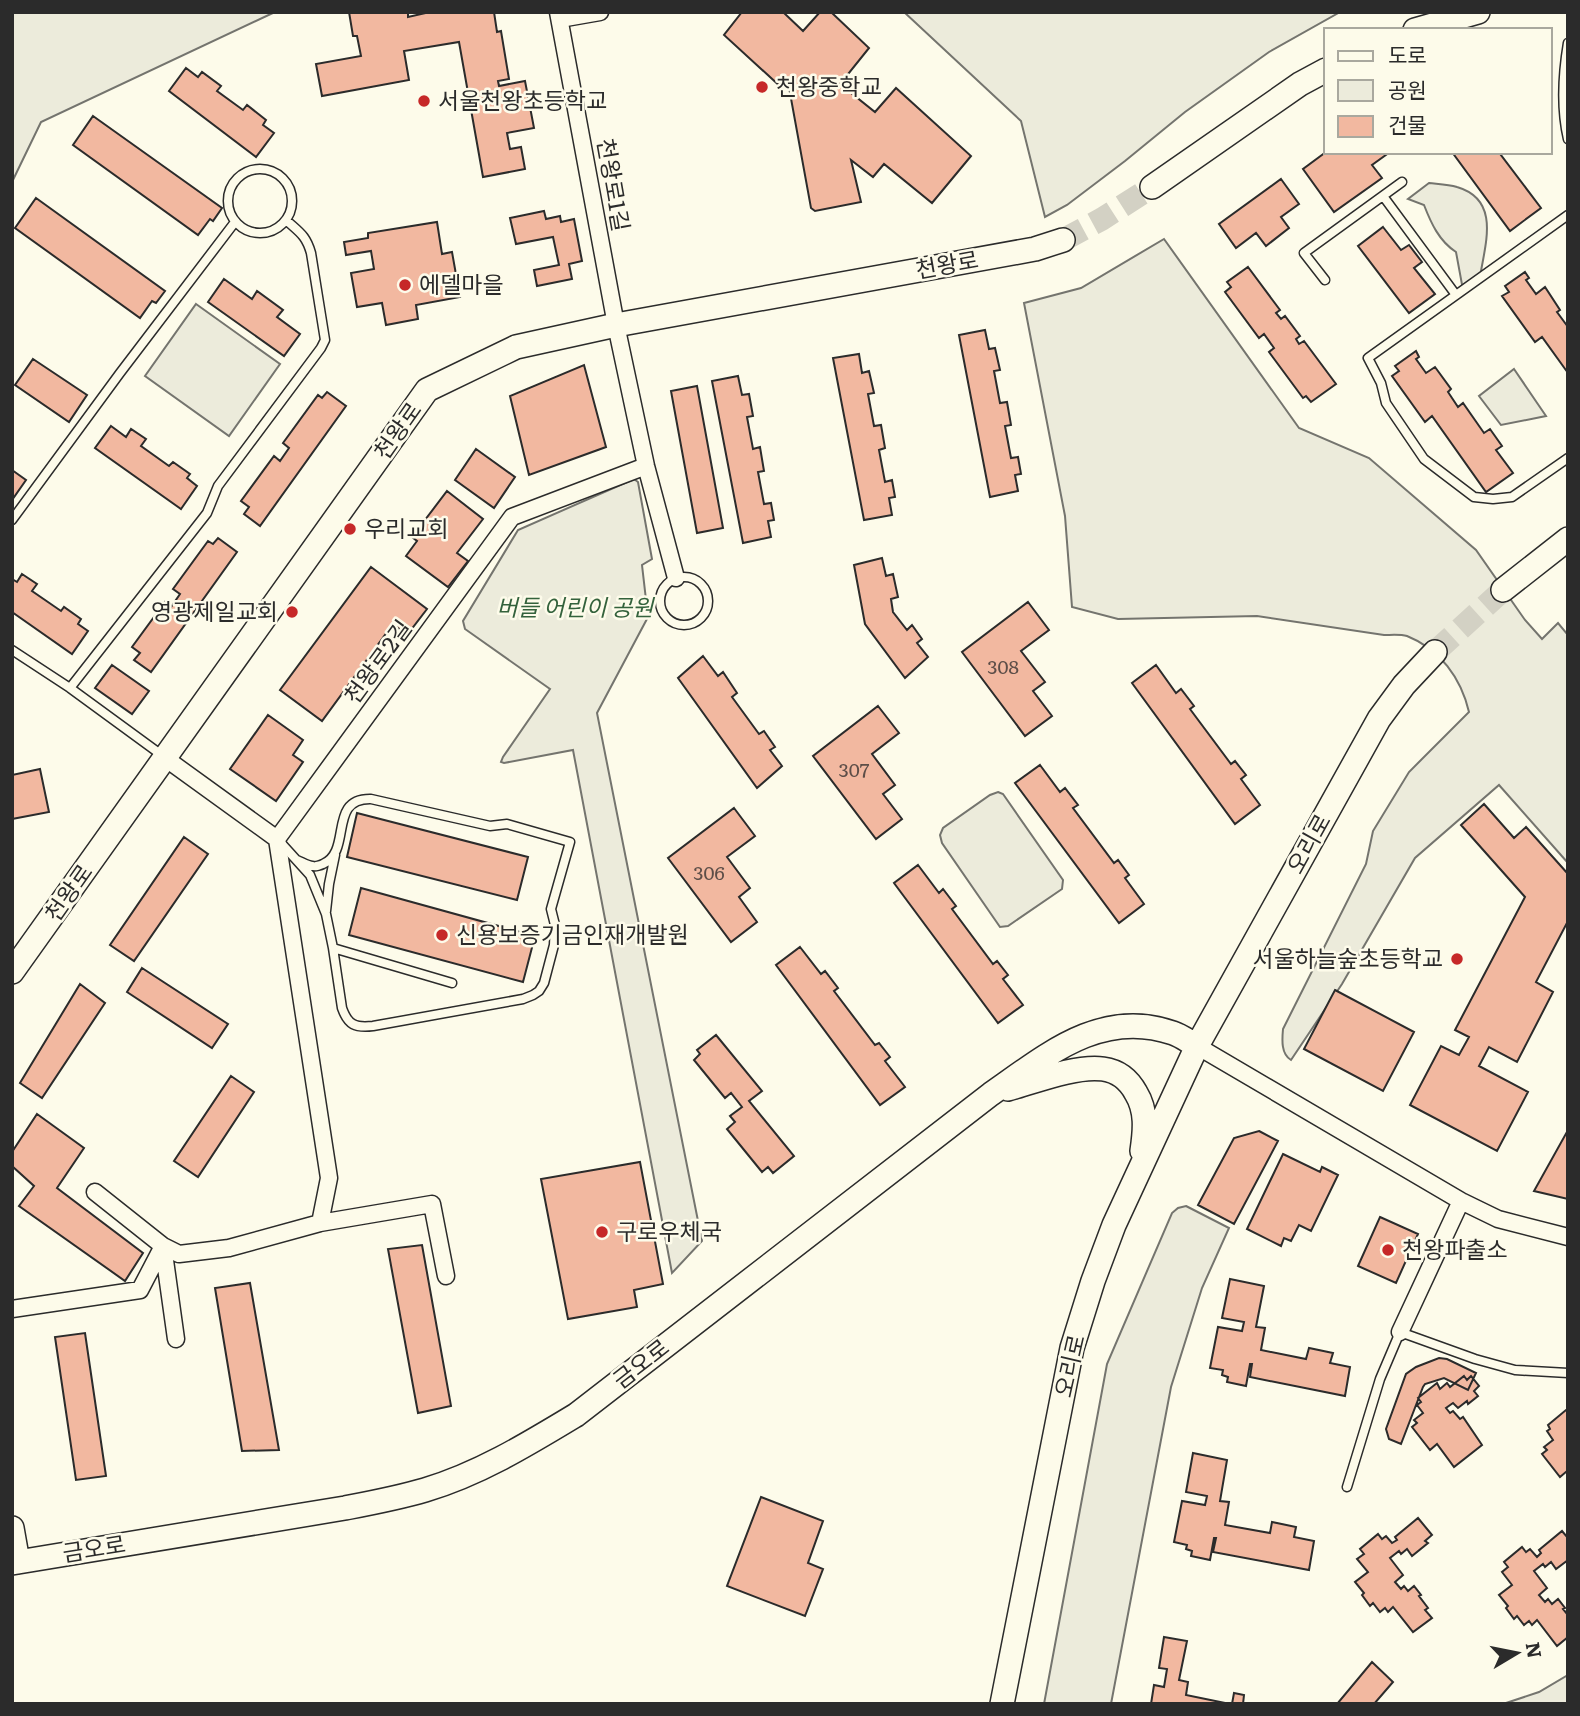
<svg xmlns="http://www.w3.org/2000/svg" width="1580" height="1716" font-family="Literata,'Noto Sans KR',serif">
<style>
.green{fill:#ecebdb;stroke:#74746e;stroke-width:2}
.building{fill:#f2b8a0;stroke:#2b2b2b;stroke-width:2}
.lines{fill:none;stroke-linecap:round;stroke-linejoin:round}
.secondary-tunnel{stroke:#d3d1c4;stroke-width:23;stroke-dasharray:23 11;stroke-linecap:butt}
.lane-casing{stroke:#2b2b2b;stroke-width:11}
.street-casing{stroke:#2b2b2b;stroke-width:19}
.secondary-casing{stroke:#2b2b2b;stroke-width:26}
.lane{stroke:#fdfbea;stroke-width:8}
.street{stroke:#fdfbea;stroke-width:16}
.secondary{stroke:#fdfbea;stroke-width:23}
.poi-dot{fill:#c62828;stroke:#fdfbea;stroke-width:2.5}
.labels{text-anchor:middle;stroke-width:5;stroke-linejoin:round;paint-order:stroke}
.number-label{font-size:19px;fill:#5d4e48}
.poi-label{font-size:23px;fill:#2b2b2b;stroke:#fdfbea;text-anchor:start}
.street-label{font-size:23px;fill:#2b2b2b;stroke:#fdfbea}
.park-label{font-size:23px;font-style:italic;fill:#34623c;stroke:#fdfbea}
</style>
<rect width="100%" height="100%" fill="#fdfbea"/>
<!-- green -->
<path class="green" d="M12,12h263l-234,110 -29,60z
M904,12h436l-71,40 -84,60 -60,49 -58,44 -22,12 -24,-96z
M1429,183c9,1 19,1 28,4 44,13 28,57 23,90l-17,13 -7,-38c-17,-11 -25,-29 -32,-47l-16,-6z
M1164,239l135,189 70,30 107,92 49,70 17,19 16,-16 10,12v228l-69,-78 -84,73 -73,126 -51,76c-10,-6 -9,-20 -8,-31l83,-165 7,-33 36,-59 60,-60c-8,-34 -29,-63 -62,-76 -7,-2 -16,-1 -23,-1l-127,-19 -139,3 -46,-12 -7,-91 -41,-213 57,-15z
M196,304l84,60 -51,72 -84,-60z
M1514,369l32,47 -45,9 -22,-29z
M634,479l4,3 14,77 -10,6 6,52 -51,96 105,528 -30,32 -99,-523 -69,13 -3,-1 2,-5 47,-68 -85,-60 -2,-8 55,-91z
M998,792l5,2 60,86 -1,9 -54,37 -8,1 -58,-84 -2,-8 3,-7 47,-33z
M1186,1206l43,22 -27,60 -31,99 -60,317h-67l63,-340 65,-151 6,-5z
M1568,1675v29h-65l36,-12z"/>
<!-- building -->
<path class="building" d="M349,12h59v5l22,-5h64l3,20 4,-1 8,48 -11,2 1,5 26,-5 9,47 -27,5 3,16 11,-2 4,22 -42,8 -24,-135 -55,9 5,29 -87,16 -6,-32 45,-8 -4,-20h-4z
M742,12h41l20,19 17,-19h11l38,36 -29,36 35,28 21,-24 75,68 -39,47 -48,-39 -11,13 -22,-17 10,42 -46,9 -4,-3 -23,-126 -6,6 -58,-53z
M186,68l12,9 4,-5 19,14 -4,5 26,19 4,-5 19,15 -3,5 11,8 -18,24 -87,-66z
M93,116l129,92 -9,13 -3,-2 -12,16 -125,-90z
M1326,152h64l-18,13 10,13 -48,34 -31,-43z
M1452,152h52l-3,3 40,53 -31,23z
M1281,179l18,25 -18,13 8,11 -23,18 -10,-13 -20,15 -17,-24z
M36,198l129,93 -9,12 -4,-2 -12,17 -125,-90z
M544,211l2,8 14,-3 1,6 13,-3 8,42 -13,3 3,15 -35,7 -3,-16 25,-5 -6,-28 -37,7 -6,-26z
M437,222l5,32 10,-2 8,45 -44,8 2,14 -32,6 -4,-22 -25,4 -6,-34 23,-4 -3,-18 -25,4 -2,-13 24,-4v-5z
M1383,227l18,23 8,-5 13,17 -8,6 21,26 -26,19 -51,-67z
M1248,267l32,43 -4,3 5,6 4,-3 15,20 -4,3 3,5 5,-3 32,43 -25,18 -5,-6 -3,2 -34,-46 5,-4 -10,-14 -5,4 -34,-46 6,-5 -4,-5z
M1525,272l4,6 -3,2 10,14 9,-7 15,23 -3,2 11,15v46l-26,-36 -7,5 -33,-46 7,-4 -4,-6z
M224,279l28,20 5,-8 26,19 -6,7 23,17 -16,22 -76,-54z
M985,330l4,19 6,-1 5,22 -6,1 6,32 7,-1 4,23 -6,1 6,32 7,-1 3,17 -6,1 3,16 -28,6 -31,-162z
M1416,351l3,6 -3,2 10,14 9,-6 16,22 -3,3 10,15 5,-4 21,30 6,-4 12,17 -6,4 17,23 -27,19 -54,-76 -7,6 -33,-46 7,-5 -4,-5z
M859,354l3,19 7,-2 5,22 -6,1 6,32 7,-1 4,23 -6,2 6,32 7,-2 3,17 -6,1 3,17 -28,5 -31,-162z
M33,359l54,36 -18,27 -54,-37z
M584,365l22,82 -77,28 -19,-79z
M738,376l4,19 7,-1 4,22 -6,1 6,32 7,-2 4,24 -6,1 6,32 7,-1 3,17 -6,1 3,16 -28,6 -31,-162z
M697,386l26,142 -26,5 -26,-142z
M327,392l19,14 -86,120 -16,-12 5,-7 -8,-6 33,-45 6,5 9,-13 -6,-5 35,-48 4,3z
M111,426l15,11 5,-8 15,10 -5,7 28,20 4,-4 17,12 -3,4 10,8 -16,23 -86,-61z
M476,449l39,28 -21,31 -39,-28z
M12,470l14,10 -14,20z
M447,491l36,28 -26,34 11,8 -20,26 -42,-31 11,-15 -5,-4z
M218,538l19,14 -86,120 -17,-12 6,-7 -8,-6 33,-45 6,5 9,-13 -7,-5 35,-48 5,3z
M882,558l4,18 7,-2 5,23 -7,2 2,13 14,18 5,-5 10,14 -5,4 11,14 -23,21 -40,-54 -11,-59z
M371,567l56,42 -20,26 -14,-11 -71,97 -42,-31z
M22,574l15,10 -5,7 29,20 3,-4 17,12 -3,5 10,7 -16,23 -60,-42v-33l5,3z
M1028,602l21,28 -28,21 24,31 -12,9 19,25 -27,20 -63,-84z
M703,656l15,20 5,-4 14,21 -5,4 27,37 5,-3 11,16 -5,3 12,16 -25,22 -79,-110z
M112,665l37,26 -17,23 -37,-26z
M1156,665l20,28 5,-4 13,17 -4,3 41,55 4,-3 11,14 -5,4 19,26 -25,19 -103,-141z
M878,706l21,27 -27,21 23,31 -12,9 19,25 -26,20 -63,-83z
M268,715l35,25 -10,15 10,7 -27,39 -46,-32z
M1040,765l20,27 5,-4 13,17 -5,3 41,55 4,-3 11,15 -4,3 19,26 -25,19 -104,-140z
M40,769l9,43 -37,7v-44z
M1484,804l30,34 12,-11 42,47v47l-32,61 17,10 -36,70 -28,-15 -10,19 49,26 -31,59 -87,-46 31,-59 18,9 10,-18 -14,-7 70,-133 -64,-72z
M734,808l21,28 -28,21 23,31 -11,9 18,25 -26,20 -63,-84z
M357,813l171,44 -11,43 -170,-43z
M184,837l24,17 -74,107 -24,-16z
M918,865l21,28 4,-4 13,17 -4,3 41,55 4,-3 11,14 -5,4 20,26 -25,18 -104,-140z
M361,888l174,48 -12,46 -174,-47z
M800,947l21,27 4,-3 13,17 -4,3 41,54 4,-2 11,14 -5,4 20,26 -25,18 -104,-140z
M142,968l86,56 -16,24 -85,-56z
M80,984l25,19 -63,95 -22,-15z
M1335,990l79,42 -31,59 -79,-42z
M716,1035l46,56 -13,10 45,55 -21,17 -5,-6 -6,5 -35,-43 8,-7 -5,-6 12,-9 -11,-14 -6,5 -31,-38 6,-6 -3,-4z
M231,1076l23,16 -56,85 -24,-16z
M37,1114l47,34 -27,40 86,65 -18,28 -106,-75 15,-20 -22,-20v-14z
M1568,1130v69l-34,-8z
M1259,1131l19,10 -44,83 -36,-19 36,-67z
M1283,1154l37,18 2,-5 16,8 -27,56 -12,-6 -8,16 -7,-3 -3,8 -34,-17z
M640,1162l23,122 -29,6 3,17 -69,12 -27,-140z
M1380,1217l38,17 -22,49 -38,-17z
M422,1245l29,161 -33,7 -30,-164z
M1230,1279l34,7 -8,41 9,1 -4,22 45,9 3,-11 24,5 -3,10 20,4 -5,29 -95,-19 2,-13h-2l-4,22 -19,-4 1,-5 -6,-2 1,-5 -13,-2 8,-41 24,4 2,-9 -22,-4z
M250,1283l29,167 -37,1 -27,-163z
M85,1333l21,143 -30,4 -21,-143z
M1439,1358l8,1 29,14 -8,17 -24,-12 -19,6 -2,3 -22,57 -12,-5 -3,-10 20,-55 10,-7z
M1464,1376l3,4 4,-4 8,10 -5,5 4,5 -10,8 -1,-3 -9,7 -5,-5 -7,5 4,5 3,-2 7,8 3,-2 19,28 -28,22 -17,-23 -7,6 -18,-23 5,-4 -3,-3 9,-7 -6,-8 4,-3 -3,-4 19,-15 3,6 7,-6 3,4z
M1566,1410l2,2v60l-1,-1 -7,6 -18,-23 5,-4 -3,-3 9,-7 -6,-9 3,-2 -2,-4z
M1193,1453l34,7 -7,41 9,1 -4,23 45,8 2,-11 24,5 -2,10 20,4 -5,29 -96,-18 3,-14h-2l-4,22 -19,-4 1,-5 -6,-2 1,-4 -13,-3 8,-41 23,4 2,-9 -21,-4z
M761,1497l62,24 -15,42 15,6 -18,47 -78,-30z
M1418,1518l14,17 -7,6 3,2 -16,13 -5,-7 -6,5 -2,-3 -9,7 13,17 -8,7 6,7 3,-3 4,5 6,-5 7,9 -2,1 9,12 -3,2 7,8 -19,14 -20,-25 -5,5 -3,-4 -5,4 -7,-9 -3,3 -8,-11 2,-2 -9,-11 13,-10 -11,-13 7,-5 -4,-5 18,-15 4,5 4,-3 6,7 5,-3 -2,-3z
M1562,1531l6,7v22l-12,9 -5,-7 -6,5 -2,-3 -9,7 13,17 -8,7 6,7 3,-3 4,5 6,-5 7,9 -2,1 5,6v22l-11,9 -20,-26 -5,5 -3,-4 -5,4 -7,-9 -3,3 -8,-11 2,-2 -9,-11 13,-10 -10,-13 6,-5 -4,-5 18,-15 4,5 4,-3 7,8 4,-4 -2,-3z
M1164,1637l23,4 -8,39 9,2 -2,13 44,9h-79l3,-19 10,2 3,-18 -8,-1z
M1372,1662l21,20 -19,22h-37z
M1234,1693l10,2 -1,9h-11z"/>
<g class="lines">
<!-- secondary-tunnel -->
<path class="secondary-tunnel" d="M1063,240l39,-21 50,-32
M1435,652l68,-62"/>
<defs>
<path id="lane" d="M1568,43c-5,30 -7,66 0,96
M228 201a32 32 0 1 1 64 0a32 32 0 1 1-64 0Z
M1383,196l73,99
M1568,215l-200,143 13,25 5,20 38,56 50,38 19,2 19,-2 56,-39
M1325,280l-21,-27 98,-71
M12,520l108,-147 115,-151
M660 601a24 24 0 1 1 48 0a24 24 0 1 1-48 0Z
M12,650l58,38 93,68
M70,688l137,-175 11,-27 103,-138 4,-8 -14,-87c-5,-18 -12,-21 -25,-33
M281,843l29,32 16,39 7,34 119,35
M297,860c5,2 11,6 16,6 2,1 8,-1 10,-2 30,-13 4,-66 48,-65l119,27 17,-2 63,18 -19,67 4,16 -1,20 -10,38 -5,8 -6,4 -10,4 -150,27c-18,2 -25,-1 -31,-18l-9,-60
M326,911l3,-27 6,-29
M1347,1487l33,-108 20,-47 75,27 40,11 53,3"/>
<path id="street" d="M558,12l58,313 30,141 30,112
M560,19l40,-7
M165,758l112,81 235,-322 134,-51
M1197,1046l264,155 37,18 70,18
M95,1192l68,54 16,8 50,-6 91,-25 9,-45 -52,-339
M320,1223l112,-19 14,72
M163,1246l13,93
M12,1309l128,-19 23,-44
M1400,1332l61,-131"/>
<path id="secondary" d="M1415,30l63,-18
M1152,187l148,-103 26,-14
M1503,590l65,-51
M12,972l415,-582 89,-43 100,-22 419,-76 28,-9
M1008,1089c25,-7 69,-24 95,-20 15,2 26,11 33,24 11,18 9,37 6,58
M12,1528l6,34
M12,1563l333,-55c26,-5 53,-10 80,-18 54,-16 103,-46 151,-75l415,-321c56,-39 110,-86 182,-61 9,3 16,9 24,13
M1002,1704l70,-356 21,-67 21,-56 83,-179 182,-327 25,-34 31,-33"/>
</defs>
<!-- lane casing -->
<use href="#lane" class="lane-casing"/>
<!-- street casing -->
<use href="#street" class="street-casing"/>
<!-- secondary casing -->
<use href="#secondary" class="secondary-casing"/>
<!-- lane -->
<use href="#lane" class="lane"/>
<!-- street -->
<use href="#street" class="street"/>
<!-- secondary -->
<use href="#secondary" class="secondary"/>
</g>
<!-- markers -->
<g class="poi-dot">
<circle cx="762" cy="87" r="7"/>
<circle cx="424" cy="101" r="7"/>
<circle cx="405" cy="285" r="7"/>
<circle cx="350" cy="529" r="7"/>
<circle cx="292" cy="612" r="7"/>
<circle cx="442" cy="935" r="7"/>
<circle cx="1457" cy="959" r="7"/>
<circle cx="602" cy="1232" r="7"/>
<circle cx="1388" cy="1250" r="7"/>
</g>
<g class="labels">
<!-- number labels -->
<g class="number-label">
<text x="1003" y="674">308</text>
<text x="854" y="777">307</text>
<text x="709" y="880">306</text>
</g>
<!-- poi labels -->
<g class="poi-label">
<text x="776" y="95">천왕중학교</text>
<text x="438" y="109">서울천왕초등학교</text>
<text x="419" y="293">에델마을</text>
<text x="364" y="537">우리교회</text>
<text x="278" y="620" text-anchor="end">영광제일교회</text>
<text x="456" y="943">신용보증기금인재개발원</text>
<text x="1443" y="967" text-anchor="end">서울하늘숲초등학교</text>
<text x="616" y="1240">구로우체국</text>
<text x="1402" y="1258">천왕파출소</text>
</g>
<!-- street labels -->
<g class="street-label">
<text transform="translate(613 185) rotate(80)" y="8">천왕로1길</text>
<text transform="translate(947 265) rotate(-10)" y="8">천왕로</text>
<text transform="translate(398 431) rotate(-55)" y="8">천왕로</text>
<text transform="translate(378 662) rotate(-54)" y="8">천왕로2길</text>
<text transform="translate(1309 844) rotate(-61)" y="8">오리로</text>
<text transform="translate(69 893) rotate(-55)" y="8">천왕로</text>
<text transform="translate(641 1364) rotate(-38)" y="8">금오로</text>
<text transform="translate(1070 1366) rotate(-77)" y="8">오리로</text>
<text transform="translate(94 1549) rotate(-9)" y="8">금오로</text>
</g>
<!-- park labels -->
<g class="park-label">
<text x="575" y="616">버들 어린이 공원</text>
</g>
</g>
<!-- border -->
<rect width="1580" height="1716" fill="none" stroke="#2b2b2b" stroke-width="28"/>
<!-- legend -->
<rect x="1324" y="28" width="228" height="126" fill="#fdfbea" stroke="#a9a89e" stroke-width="2"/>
<rect x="1338" y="51" width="35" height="10" fill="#fdfbea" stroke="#a9a89e" stroke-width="2"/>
<text x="1388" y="63" font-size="21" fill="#2b2b2b">도로</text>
<rect x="1338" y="80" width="35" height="21" fill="#ecebdb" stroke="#a9a89e" stroke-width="2"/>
<text x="1388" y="98" font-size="21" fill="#2b2b2b">공원</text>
<rect x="1338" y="116" width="35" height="21" fill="#f2b8a0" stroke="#a9a89e" stroke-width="2"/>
<text x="1388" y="133" font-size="21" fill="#2b2b2b">건물</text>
<!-- north arrow -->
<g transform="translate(1517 1653) rotate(80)" stroke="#fdfbea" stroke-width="5" paint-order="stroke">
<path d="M0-5L12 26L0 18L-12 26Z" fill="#2b2b2b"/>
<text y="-10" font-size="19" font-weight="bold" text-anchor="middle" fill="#2b2b2b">N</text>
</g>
</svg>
